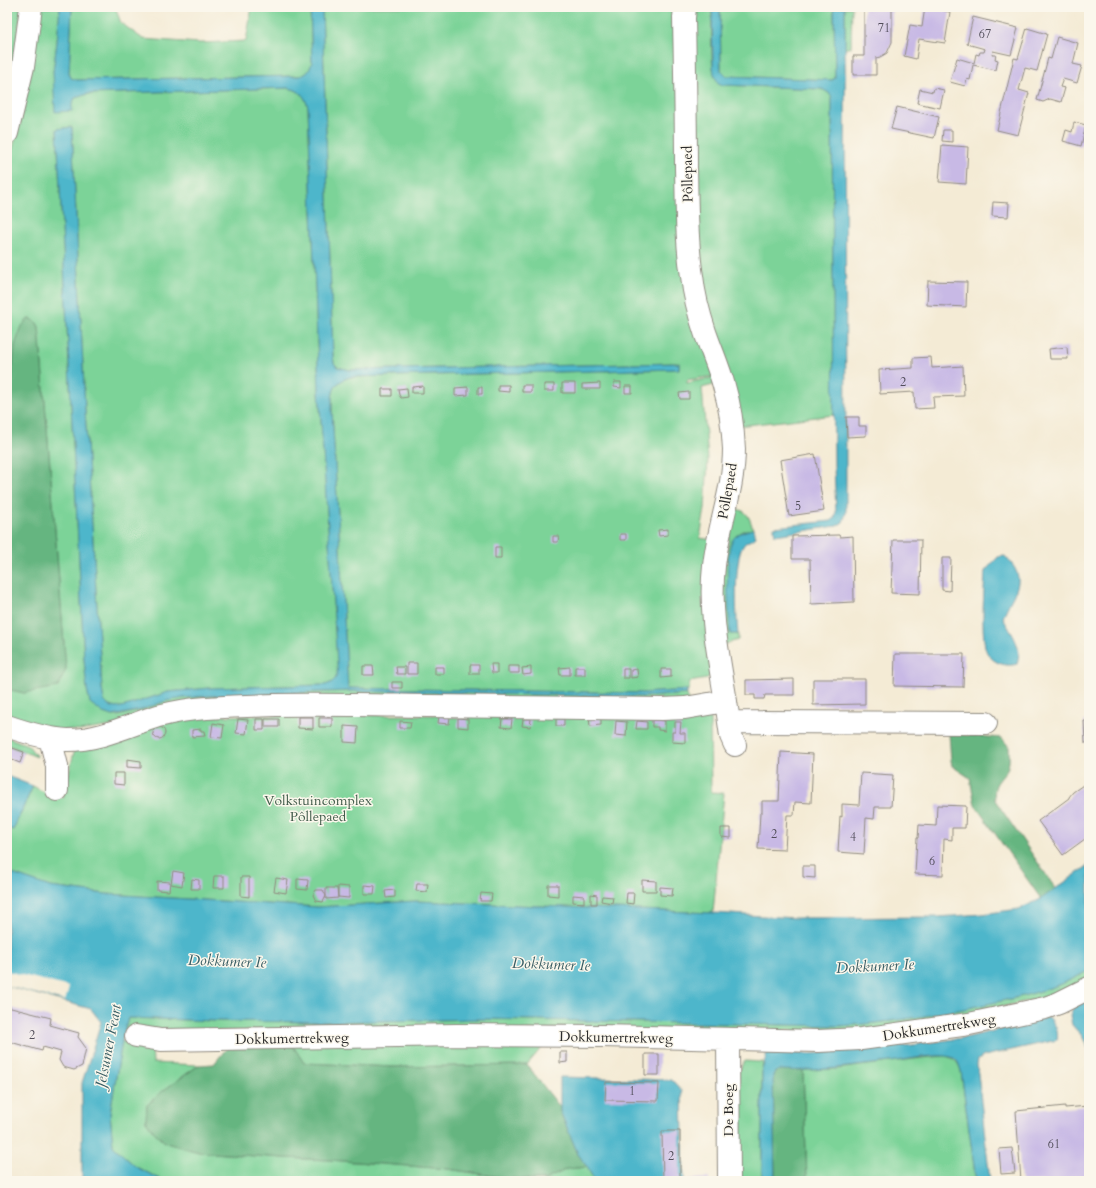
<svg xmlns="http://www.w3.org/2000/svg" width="1096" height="1188" font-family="Cardo,serif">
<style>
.green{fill:#7cd398;stroke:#547f62}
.forest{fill:#65b580;stroke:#487056}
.water{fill:#4db6cb;stroke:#3c707b}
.pier{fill:#f4ebd5}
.building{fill:#c8b9e5}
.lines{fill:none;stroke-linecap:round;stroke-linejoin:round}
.minor-casing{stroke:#908b80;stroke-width:24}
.minor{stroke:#fff;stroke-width:22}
.labels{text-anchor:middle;stroke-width:3;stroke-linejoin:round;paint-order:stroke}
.number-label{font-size:12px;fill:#524e5a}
.street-label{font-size:14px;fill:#2b2b2b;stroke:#fbf7ec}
.park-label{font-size:14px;fill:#435d4c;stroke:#fbf7ec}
.water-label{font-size:15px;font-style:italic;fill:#375c63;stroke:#fbf7ec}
</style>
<rect width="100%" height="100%" fill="#fbf7ec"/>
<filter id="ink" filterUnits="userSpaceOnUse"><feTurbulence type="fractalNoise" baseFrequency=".025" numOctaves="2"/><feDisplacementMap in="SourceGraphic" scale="8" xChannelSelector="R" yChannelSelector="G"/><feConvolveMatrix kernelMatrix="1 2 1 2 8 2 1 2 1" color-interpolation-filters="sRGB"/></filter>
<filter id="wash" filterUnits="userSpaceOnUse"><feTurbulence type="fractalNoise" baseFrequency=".012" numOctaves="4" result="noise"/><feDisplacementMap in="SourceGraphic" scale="16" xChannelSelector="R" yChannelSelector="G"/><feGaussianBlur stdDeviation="0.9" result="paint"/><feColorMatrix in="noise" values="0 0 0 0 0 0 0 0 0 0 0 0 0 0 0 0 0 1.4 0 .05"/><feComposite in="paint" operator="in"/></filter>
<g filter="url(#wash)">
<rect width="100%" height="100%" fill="#f4ebd5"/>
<!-- green -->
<path class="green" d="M7,7h15l-15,91z
M40,7h20l-3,35 -4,30 19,32 3,-6 12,-4 201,-6c12,2 17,8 20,19l11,284 19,283c-3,7 -6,9 -13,11l-115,3 -42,4 -42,14 -10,2 -7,-2 -5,-5 -2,-12 -17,-279 -13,-283 -15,2 27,530 3,31 16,23 10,3h5l23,-6 25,-9 18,-3 164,-7 295,6 44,-3 1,7h-409l-200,30 -24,-2 -48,-12v-28l17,4 42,-24 -27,-342 -2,-4 -28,88 -2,13v-255l17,-61z
M72,7h43l6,16 22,16 57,4 46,-2 6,-34h58l2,55c-2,8 -4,12 -12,14l-223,4 -6,-2 -2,-5z
M322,7h357l2,199 33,170 -27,4v3l28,-6 2,7 -15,4 6,71 -3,50 -5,29 13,2 1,132 -7,7 -18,3v8l-46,3 -295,-5 -16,-277c0,-17 -1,-28 18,-34l329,-8v-6l-329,7 -13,-3 -3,-4 -1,-6z
M692,7h20c0,16 -2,57 3,69 1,4 5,7 8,9l99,4 7,4 3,5 2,317 -96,11 -41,-152z
M720,7h114l1,70 -2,3 -107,-4 -5,-5z
M845,7h7l-1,40 -6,2z
M734,510c13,-2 16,9 19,19l-10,2 -6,4 -7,99h8v6l-16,5 -3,-50z
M710,714l1,78 13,1 -11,120 -298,-12 -97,6 -212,-13 -56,-7 -43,-15v-44l6,2 20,-44 13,7 17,5 12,-50 110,-32z
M7,737l21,8 9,12 -30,-12z
M1089,970v12l-24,11 -172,37 -758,1 -10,-2 3,-11 88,3 110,1 155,-3 58,1 300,6c51,-3 103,-12 153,-23 33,-7 68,-15 97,-33z
M548,1040l-21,25 -133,2 -90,-4 -13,-20z
M122,1041l11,3 19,1 1,18 46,2 -35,25 -17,15 -1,16 8,11 12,11 33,9 85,6 46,2 118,9 59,9 38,2 22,-11 20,-2 6,11v3h-429l-28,-14 -23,-21 -3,-33z
M945,1056c10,2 13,6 16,15l15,110h-169l-4,-111 34,-1 85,-11z
M744,1061l19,1 -1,8v111h-23l-1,-108z"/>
<!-- forest -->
<path class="forest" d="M28,319h4l5,4 2,4 27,342 -8,18 -34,6 -17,-4v-265l8,-79 7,-19z
M949,734l53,4 7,9c0,6 1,14 -1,20 -6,14 -16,14 -13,33l61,89 -15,10 -66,-94 -5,-27 -18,-12 -1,-6z
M291,1043l13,20 90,4 133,-2 33,42v4l18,43 9,13 -20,2 -22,11 -38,-2 -59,-9 -118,-9 -46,-2 -85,-6 -33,-9 -12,-11 -8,-11 1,-16 17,-15 35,-25 15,-1 16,-20z
M780,1070h23l4,111h-32l-2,-106 2,-3z"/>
<!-- water -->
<path class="water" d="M60,7h12l-3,66 2,5 6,2 223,-4c8,-2 10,-6 12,-14l-2,-55h12l11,350 1,6 3,4 13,3 329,-7v6l-329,8c-19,6 -18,17 -18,34l16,277 295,5 44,-3v4l-44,3 -295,-6 -140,5 -24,2 -18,3 -25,9 -28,6 -10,-3 -13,-10 -3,-13 -3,-31 -27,-530 15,-2 13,283 17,279 2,12 5,5 7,2 10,-2 42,-14 42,-4 115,-3c12,-3 13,-10 12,-22l-18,-272 -11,-284c-3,-11 -8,-17 -20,-19l-200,6 -13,4 -3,6v7l-17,1 -2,-40 4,-30z
M712,7h8l1,64 5,5 107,4 2,-3 -1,-70h11l1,506 -3,9 -6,4 -62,9 -1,-8 57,-6 3,-2 2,-6 -2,-47 -2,-368 -3,-5 -7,-4 -99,-4 -5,-2 -4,-9 -1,-7z
M753,529l3,8c-4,3 -11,5 -13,9 -9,13 -7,70 -5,88h-8c-1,-18 -6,-79 2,-93 4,-8 13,-10 21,-12z
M1005,556c26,26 7,35 -2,62 8,15 20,28 14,46 -13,4 -29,-3 -32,-17 -4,-21 -1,-54 0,-76l13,-14z
M7,776l26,10 -20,44 -6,-2z
M1089,865v105c-29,18 -64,26 -97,33 -50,11 -102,20 -153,23l-300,-6 -58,-1 -155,3 -110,-1 -88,-3 -6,23 -12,72 3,33 23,21 28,14h-82v-98l19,-61 -10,-13 -84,-23v-114l43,15 56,7 212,13 97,-6 298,12 82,5 143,-1 44,-3 37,-5 22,-10z
M1081,1001h8v49l-7,-14 -10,-11 -2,-10 3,-7z
M1049,1017c6,7 10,14 8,23l-73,16 -6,4 -1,5 13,116h-14l-15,-110c-2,-6 -3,-12 -10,-14 -15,-4 -45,3 -61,5 -37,4 -73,10 -110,8l-5,2 -2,3 2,106h-13v-111l5,-17 42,1 104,-9 56,-8z
M560,1077l112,3 10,11 2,90h-91v-3l-6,-11 -9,-13 -18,-43z"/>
<!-- pier -->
<path class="pier" d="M7,971l62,16 -4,14 -58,-15z"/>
<g id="blocks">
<!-- building -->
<path class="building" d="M864,7h28v35l-5,11 -7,4 -4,1v17h-23v-19h11z
M925,7l25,5 -5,31 -26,-4 -3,20 -12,-3 6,-31 12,2z
M973,17l45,11 -7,27 -18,-4 -1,4h4l-1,4 3,1 -2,10 -23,-5 -3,15 -3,-1 -2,7 -15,-4 7,-24 17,5 2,-9 3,1 1,-3h4l1,-3 -18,-5z
M1027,28l20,6 -10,37 -12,-3 -6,22 10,3 -11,42 -21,-5 17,-72 4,1z
M1057,37l21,6 -5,21 9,2 -5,17 -14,-4 -3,8 5,1 -4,14 -11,-3 -7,3 -6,-2 11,-42 3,1z
M934,88l10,2 -4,18 -23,-5 3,-14 13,3z
M897,107l42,10 -5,21 -43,-9z
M1074,122l12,3 -5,21 -18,-5 3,-11 6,2z
M943,130h9v12l-10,-1z
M942,145l26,2 -2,37 -27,-2z
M993,202l16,1 -1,14 -16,-1z
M928,281l39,1 -1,25 -39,-2z
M1067,347l1,12h-18l-1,-10z
M931,357l1,11 31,-2 1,30 -31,1 1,11 -19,1 -1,-17 -34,2 -1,-24 34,-2v-10z
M614,382h7v6l-7,-1z
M562,383h13v10h-13z
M600,383v6h-18v-5z
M544,384h10v7h-10z
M498,385h11v7l-11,-1z
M522,385h9v7h-9z
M423,386v7h-11v-6z
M625,386h7v7h-7z
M468,387v8l-13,1v-8z
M478,387h4v7h-4z
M407,388l1,9 -7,1 -2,-3 -1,-6z
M382,389h10v7h-10z
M689,392v7h-9l-1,-6z
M846,417h13v9h7v10l-19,1z
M815,454l9,57 -35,5 -9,-56z
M668,529v6l-9,1 -1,-6z
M620,534h6v6h-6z
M839,535l1,2 13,-1 1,66 -43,2 -1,-45h-18v-23z
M553,536h6l-1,6h-5z
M893,540h28l-1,54 -29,-1z
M495,547h6v11h-6z
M942,558h9l-1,33 -8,-1z
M895,654h69l-1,33 -69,-1z
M407,663h10v11h-10z
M491,664h6v9h-5z
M470,665h9v9h-9z
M363,666h10l1,9h-11z
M508,666h11v7h-11z
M396,667h9v7h-8z
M435,667h9v7h-9z
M531,667v7l-8,1 -1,-7z
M570,667v8h-10l-1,-7z
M575,667h10v8h-10z
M623,669h6v9h-6z
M637,669l1,8 -7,1v-8z
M661,669h10v8l-10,1z
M794,679v16h-29l-1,4h-9v-4h-9v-15z
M813,679h52v25l-52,1z
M392,682h10v6h-10z
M439,716l11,1 -1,7 -11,-1z
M298,717h15v12l-15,-1z
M319,718h13v9h-13z
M458,718l10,1v9l-10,-1z
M589,718h12v7l-11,1z
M238,719l10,1 -2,14 -10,-1z
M256,719h8v11h-8z
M265,719h14v8h-14z
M502,719h10l-1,9 -10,-1z
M523,719h8l-1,8 -8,-1z
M556,719h8v7h-8z
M652,720l13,1v10l-7,-1v-3h-6z
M400,721l11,1 -1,6h-10z
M616,721l11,1 -1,14 -11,-1z
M637,721l10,1v7h-11z
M1084,721h5v22h-4z
M675,722h6l-1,11h5v10l-13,-1v-10h3z
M213,723l11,2 -2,13 -11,-1z
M344,726l14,1 -1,16 -13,-1z
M153 733a6 6 0 1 1 12 0a6 6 0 1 1-12 0Z
M201,729v2h3l1,5 -13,1v-7z
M7,746l17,6 -4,11 -13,-5z
M781,752l32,2 -2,49 -16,-1 -1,13h-7l-2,35 -27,-1 2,-36h2v-12h17z
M127,759l14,2v7l-14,-1z
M114,773h10v12l-10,-1z
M861,773l32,2 -2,32h-16l-1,12 -8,-1 -2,36 -26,-2 2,-36 2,1v-13l17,1z
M1089,781v55l-26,19 -25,-34 31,-23v-1l4,-5z
M937,805l29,1 -1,22h-13v12l-8,-1 -1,36 -28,-1 2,-36h1l1,-13 17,1z
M721,828h10v10l-10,-1z
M803,866h12v12l-12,-1z
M173,871l11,2 -2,13 -11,-2z
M214,876h10v12h-11z
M241,877h8v20l-8,-1z
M276,878l12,2 -2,13 -12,-2z
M192,879l7,1v9h-8z
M297,879l11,1 -1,10 -10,-1z
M642,880l14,1v10h-14z
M157,881l13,1 -1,9 -12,-1z
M417,884h11l-1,8 -11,-1z
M364,885l11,1 -1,8h-10z
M548,885h10v11l-10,-1z
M338,886l11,1v11l-11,-1z
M660,887l13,1 -1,8 -12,-1z
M326,888h11l1,10 -12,1z
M316,890h7l3,6 -3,6 -7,-1 -3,-6z
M395,890v7l-9,1 -1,-7z
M481,893l11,1 -1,7h-11z
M627,893h7l-1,11 -7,-1z
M591,894l6,1v9h-6z
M573,895l11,1v7l-11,-1z
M602,896l11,1 -1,6 -11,-2z
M7,1007l44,11 -1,7 29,8 -1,4 8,11 -4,18 -8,4 -11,-3 -4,-7 2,-8 -18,-5 -1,4 -35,-10z
M560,1052h7v10l-7,1z
M645,1054h14v21h-14z
M606,1082l53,1 -1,18 -53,-1z
M1065,1106v2l23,-2 1,75h-68l-5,-70z
M662,1131h18v50h-17z
M1012,1148l3,25 -14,1 -2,-25z
M709,1178v3h-21v-2z"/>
</g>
</g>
<g filter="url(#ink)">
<use href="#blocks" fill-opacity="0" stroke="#908b80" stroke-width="1"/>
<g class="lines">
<defs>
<path id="minor" d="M685,7l-1,11c1,50 2,100 2,150 1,36 0,72 6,108 2,19 7,38 13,56 6,18 14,35 19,54 6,20 9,42 10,63 0,41 -16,77 -20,117 -6,52 8,104 15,156l257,1
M7,133l16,-66 8,-60
M729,722l2,14 4,9
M7,726c20,7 40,13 61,14 32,0 61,-15 90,-24 16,-4 32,-7 49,-8 74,-5 148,-3 222,-2 78,1 155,2 233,3l23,-1 41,-7
M50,738l7,28v24
M136,1036l25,4 296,-5 144,1 217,5 43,-2 108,-15 76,-16 14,-5 30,-15
M728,1040l1,141"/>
</defs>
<!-- minor casing -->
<use href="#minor" class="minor-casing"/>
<!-- minor -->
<use href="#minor" class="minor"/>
</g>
</g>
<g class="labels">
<!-- number labels -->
<g class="number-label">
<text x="884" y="32">71</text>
<text x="985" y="38">67</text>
<text x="903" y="386">2</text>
<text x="798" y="510">5</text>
<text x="774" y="838">2</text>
<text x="853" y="841">4</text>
<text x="932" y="865">6</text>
<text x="32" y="1039">2</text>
<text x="632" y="1095">1</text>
<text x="1054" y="1148">61</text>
<text x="671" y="1160">2</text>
</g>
<!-- street labels -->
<g class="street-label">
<text transform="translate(687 174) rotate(-91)" y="5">Pôllepaed</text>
<text transform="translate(727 491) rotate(-80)" y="5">Pôllepaed</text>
<text transform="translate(939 1027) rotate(-9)" y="5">Dokkumertrekweg</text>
<text transform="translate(616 1037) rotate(1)" y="5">Dokkumertrekweg</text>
<text transform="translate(292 1038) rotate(-1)" y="5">Dokkumertrekweg</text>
<text transform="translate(728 1110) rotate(-90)" y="5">De Boeg</text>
</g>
<!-- park labels -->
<g class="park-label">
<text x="318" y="805">Volkstuincomplex<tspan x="318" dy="16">Pôllepaed</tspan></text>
</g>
<!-- water labels -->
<g class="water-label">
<text transform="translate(227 961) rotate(2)" y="5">Dokkumer Ie</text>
<text transform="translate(551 964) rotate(2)" y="5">Dokkumer Ie</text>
<text transform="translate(875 966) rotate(-3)" y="5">Dokkumer Ie</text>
<text transform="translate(108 1046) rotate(-79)" y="5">Jelsumer Feart</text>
</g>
</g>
<!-- margin -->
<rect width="1096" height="1188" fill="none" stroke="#fbf7ec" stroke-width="24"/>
</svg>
